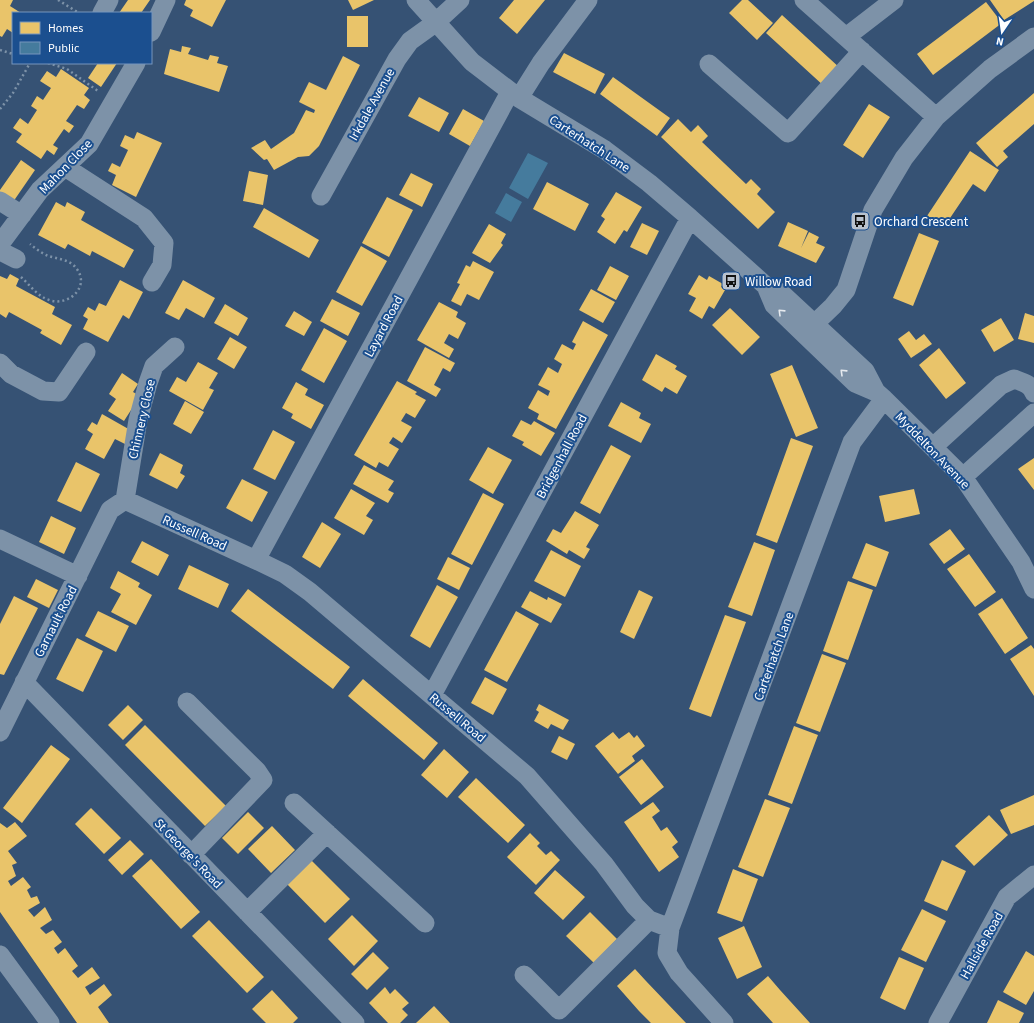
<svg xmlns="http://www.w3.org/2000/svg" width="1034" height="1023" font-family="'Source Sans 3',sans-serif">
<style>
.homes{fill:#e9c46a}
.public{fill:#457b9d}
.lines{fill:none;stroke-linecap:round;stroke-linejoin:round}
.path{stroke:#7d92a8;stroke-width:2.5;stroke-dasharray:2 3;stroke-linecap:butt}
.minor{stroke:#7d92a8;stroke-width:19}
.oneway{stroke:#e5e9ee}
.labels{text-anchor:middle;stroke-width:4;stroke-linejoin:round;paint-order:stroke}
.street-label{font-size:13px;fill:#fff;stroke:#1b4f8f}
.poi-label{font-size:13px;fill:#fff;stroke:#1b4f8f;text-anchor:start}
</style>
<rect width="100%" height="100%" fill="#365274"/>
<!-- homes -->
<path class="homes" d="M0,0h13l-3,6 11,7h-8v20l-6,-4 -5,8 -2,-1z
M128,0h22l-9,13h-22z
M186,0h40l-14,27 -22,-11 3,-6 -9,-5z
M348,0h26l-21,10z
M514,0h31l-28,34 -18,-16z
M742,0h6l25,23 -16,17 -28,-27z
M990,0h44v1l-30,19z
M986,2l16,21 -69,52 -16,-21z
M782,15l59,54 -16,18 -59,-54z
M347,16h21v31h-21z
M182,46l9,2 -3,6 20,6 2,-5 9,2 -2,6 11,3 -9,26 -55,-18 6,-25 11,3z
M564,53l41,21 -10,20 -42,-22z
M343,56l17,9 -41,81 -10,10 -11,1 -24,13 -7,-11 -3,1 -13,-12 14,-8 6,9 23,-16 12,-23 8,3 1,-3 -16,-8 10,-20 17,8z
M98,63h19l-16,24 -13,-9z
M61,69l28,19 -5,7 6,5 -6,9 -7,-4 -11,16 8,5 -5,7 -5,-4 -11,16 5,3 -4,7 -7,-5 -6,9 -25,-17 6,-8 -9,-6 7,-10 8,6 9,-14 -6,-4 6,-10 6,4 8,-12 -11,-7 7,-10 9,6z
M613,77l57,41 -13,18 -57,-42z
M1034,93v31l-31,27 5,6 -11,10 -21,-24z
M419,97l30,16 -10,19 -31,-16z
M869,104l21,13 -27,41 -20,-13z
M463,109l21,12 -14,25 -21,-12z
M678,119l13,13 7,-7 10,11 -6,6 44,42 5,-5 10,10 -4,5 18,18 -17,17 -97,-92z
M137,132l25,11 -26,54 -24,-12 4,-10 -8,-4 4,-8 8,4 8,-17 -8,-4 5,-11 9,4z
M970,151l29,19 -14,22 -12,-8 -29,43 -17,-11z
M21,160l14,10 -22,32 -13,-9v-3z
M249,171l19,4 -5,30 -20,-4z
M411,173l22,11 -11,23 -23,-12z
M547,182l42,22 -14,27 -42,-22z
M616,192l26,15 -15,25 -3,-2 -9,14 -18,-12 8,-13 -4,-3z
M387,197l26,13 -24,47 -27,-14z
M56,202l9,5 2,-5 18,10 -4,8 53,30 -10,18 -32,-17 -2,5 -22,-12 -3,5 -27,-14z
M264,208l55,32 -10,18 -56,-31z
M788,222l20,9 -7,17 8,-16 10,5 -3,6 9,4 -9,16 -38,-17z
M642,223l17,8 -12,24 -17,-8z
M489,224l17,10 -5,9 2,2 -13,18 -18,-10z
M919,233l20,8 -26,65 -20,-8z
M361,246l26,15 -25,45 -26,-14z
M473,261l21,11 -15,28 -12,-6 -6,12 -10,-5 9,-17 -3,-1 9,-18 4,2z
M610,266l19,10 -13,24 -19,-10z
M10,274l9,5 -3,7 39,21 -3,7 20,11 -11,20 -21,-12 2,-3 -33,-18 -3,6 -6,-4v-38l7,3z
M699,275l8,5 2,-4 14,8 -2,3 4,3 -11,19 -5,-3 -7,13 -13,-8 7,-13 -8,-4z
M120,280l23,12 -14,27 -6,-4 -15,27 -25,-13 5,-10 -5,-3 5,-9 7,4 4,-8 7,3z
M183,280l32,18 -11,20 -18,-10 -7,12 -14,-7z
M591,289l24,13 -12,21 -24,-13z
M332,299l28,14 -12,23 -28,-15z
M439,302l19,10 -2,5 10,6 -8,16 -9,-5 -5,9 10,6 -5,9 -32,-18z
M225,304l23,14 -10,18 -24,-13z
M730,308l30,29 -18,18 -30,-30z
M294,311l18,11 -8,14 -19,-10z
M1025,313l9,3v27l-16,-4z
M1001,318l13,22 -20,12 -13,-22z
M583,321l25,14 -52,94 -19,-10 2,-5 -11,-6 10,-18 10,6 2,-5 -12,-6 10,-18 10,6 4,-9 -8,-5 8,-15 11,6 3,-6 -4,-2z
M324,328l23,13 -23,42 -23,-13z
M909,331l7,9 8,-6 8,10 -21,14 -13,-19z
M230,337l17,10 -13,22 -17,-10z
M425,347l30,16 -5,9 -7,-4 -9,17 7,4 -5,8 -29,-16z
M939,348l27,35 -20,16 -27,-34z
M656,354l21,12 -2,3 12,7 -10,18 -12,-7 -3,5 -20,-12z
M198,362l20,11 -9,15 5,2 -11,20 -34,-19 8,-14 9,5z
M792,365l26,63 -22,9 -26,-63z
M122,373l16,11 -5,8 7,4 -16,25 -16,-10 8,-12 -7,-5z
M397,381l20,11 -2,2 11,6 -11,18 -9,-5 -5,8 11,6 -10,16 -9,-6 -4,6 10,6 -11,18 -9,-5 -3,6 -22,-13z
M296,382l12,7 -3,6 19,10 -13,24 -20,-11 2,-4 -11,-6z
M185,401l19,11 -13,22 -18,-10z
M621,402l20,11 -2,5 12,6 -10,19 -33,-17z
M102,414l30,17 -7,13 -10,-5 -11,20 -19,-10 8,-15 -6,-4 5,-8 5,3z
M521,420l10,5 3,-4 21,12 -14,23 -19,-11 2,-3 -12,-6z
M273,430l22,12 -20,38 -22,-11z
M791,438l22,8 -36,97 -21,-8z
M611,445l20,11 -31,58 -20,-11z
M488,447l24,13 -19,34 -24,-14z
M160,453l23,12 -3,8 5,3 -8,13 -28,-14z
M1034,458v32l-16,-21z
M76,462l24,12 -19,38 -24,-11z
M364,465l30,16 -6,9 6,3 -6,10 -35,-19z
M242,479l26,13 -16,30 -26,-14z
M351,489l24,14 -9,13 7,4 -9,15 -30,-17z
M914,489l6,25 -35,8 -6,-26z
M483,493l21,11 -32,61 -21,-11z
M575,511l24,14 -13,22 4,2 -6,10 -15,-9 -2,4 -21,-13 7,-12 8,4z
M51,516l25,12 -12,26 -25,-12z
M322,522l19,12 -21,34 -18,-11z
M950,529l15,20 -21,15 -15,-20z
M142,541l27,14 -11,21 -27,-14z
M754,542l21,8 -23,66 -24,-9z
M866,543l23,9 -13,35 -24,-9z
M551,550l30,16 -16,31 -31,-16z
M969,554l27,38 -21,15 -28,-38z
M448,557l22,11 -11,22 -22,-11z
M189,565l40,19 -11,24 -40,-19z
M118,571l22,12 -2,4 14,8 -16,30 -25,-13 10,-18 -11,-6z
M36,579l22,11 -9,18 -22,-11z
M848,581l25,9 -25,70 -25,-9z
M437,585l21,12 -28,51 -20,-12z
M248,589l102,78 -17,22 -102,-78z
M639,590l14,7 -19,42 -14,-7z
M530,591l17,9 1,-3 14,7 -11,19 -30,-16z
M14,596l24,12 -34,67 -4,-1v-50z
M1002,598l26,40 -23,16 -27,-40z
M98,611l31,15 -13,26 -31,-16z
M516,611l23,13 -32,58 -23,-12z
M725,615l21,7 -35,95 -22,-8z
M77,638l26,13 -20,41 -27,-13z
M1031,645l3,4v47l-24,-37z
M822,654l24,9 -26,69 -24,-9z
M485,677l22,12 -14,26 -22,-12z
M363,679l75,64 -14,17 -76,-64z
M539,704l30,16 -6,10 -12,-6 -3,5 -14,-8 5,-9 -3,-2z
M128,705l15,15 -20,20 -15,-15z
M145,725l81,81 -21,20 -80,-81z
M794,726l24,9 -26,69 -24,-9z
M613,732l6,7 10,-7 5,6 3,-3 8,11 -13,10 3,5 -17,13 -23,-28z
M559,736l16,8 -8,16 -16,-8z
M51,745l19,14 -48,64 -19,-15z
M444,749l25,23 -22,26 -26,-23z
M642,759l22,28 -23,18 -22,-28z
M476,778l49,47 -17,18 -50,-46z
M1034,795v30l-23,9 -11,-24z
M765,799l25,9 -27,69 -25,-10z
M653,802l7,9 -8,6 9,14 6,-4 11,15 -6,5 7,10 -20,15 -35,-50z
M91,808l30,30 -17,16 -29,-30z
M248,812l16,16 -26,26 -16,-16z
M989,815l19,20 -34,31 -19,-20z
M15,822l12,14 -19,15 9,12 -5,2 4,11 -8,5 3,5 12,-9 8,10 -4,3 4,8 6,-2 3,7 -12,7 6,7 11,-10 7,13 -12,8 6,6 7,-4 9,12 -8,6 4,6 7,-6 13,18 -6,5 6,7 14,-11 8,11 -15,9 5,8 14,-11 8,11 -14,12 11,16h-32l-77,-111v-89l7,5z
M272,826l23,24 -24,23 -23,-24z
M530,833l10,10 -3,3 9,9 5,-4 9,9 -24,25 -29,-28z
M130,840l14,14 -22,21 -14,-15z
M151,859l49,53 -19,17 -49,-53z
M310,859l40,40 -25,24 -39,-40z
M942,860l24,11 -19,40 -23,-10z
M733,869l25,10 -16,43 -25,-9z
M555,870l30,27 -22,23 -29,-27z
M922,909l24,12 -20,41 -25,-12z
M590,912l27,27 -23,24 -28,-27z
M352,915l26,26 -24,25 -26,-27z
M209,920l55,57 -17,16 -55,-57z
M744,926l18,41 -25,12 -19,-41z
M1026,951l8,5v35l-8,14 -23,-13z
M373,952l16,16 -22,22 -16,-16z
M899,957l25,11 -19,42 -25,-12z
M635,969l11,12 40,42h-35l-12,-12 -22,-25z
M768,976l12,14 30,33h-37l-26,-29z
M385,987l5,7 5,-5 14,14 -7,6 6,6 -8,8h-12l-19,-20z
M272,990l26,28 -5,5h-27l-14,-14z
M998,1000l26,13 -5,10h-32z
M434,1006l16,17h-34z"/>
<!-- public -->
<path class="public" d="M528,153l20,10 -20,36 -19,-11z
M506,193l16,9 -11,20 -16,-9z"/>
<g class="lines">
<!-- path -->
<path class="path" d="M58,0l21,13
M0,50l13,4
M48,63l19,6 31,22
M0,109l13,-16 17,-30
M21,277c9,8 16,19 28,23 20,7 42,-14 27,-32 -6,-9 -21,-9 -30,-13 -6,-3 -11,-7 -16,-11"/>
<!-- minor -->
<path class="minor" d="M416,0l56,62 47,36 86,52 44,33 41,35 76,68 15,7 84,78 11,21
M804,0l132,117
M102,13l7,-13
M151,32l15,-32
M846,37l48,-37
M709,64l79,69 74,-82
M519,98l22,-35 47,-63
M65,167l79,51 20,25 -2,22 -10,17
M321,196l76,-137 13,-18 25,-18 25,-23
M0,201l22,14
M0,244l40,-54 49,-46 47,-81
M0,251l16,8
M766,286l8,19 30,29 51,49 21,9 8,7 79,78 58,85 13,27
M807,331l26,-25 13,-16 27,-80 31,-52 32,-41 54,-48 44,-32
M0,363l11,11 32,17 16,1 27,-40
M933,447l68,-62 13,-6c8,3 17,5 20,14
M963,477l71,-64
M125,500l13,-80 10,-37 6,-17 21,-19
M0,539l78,37
M256,560l254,-468
M24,682l331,341
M432,695l258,-477
M187,702l70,69 6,9 -72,75
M0,732l110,-222 15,-10 131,60 29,14 25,18 217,184 77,88 31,42 14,14 21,8 -3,25 12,20 45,50
M294,803l131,120
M247,912l80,-79
M670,928l182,-486 32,-43
M0,955l50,68
M524,975l35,35 90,-90
M938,1023l69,-126 27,-22"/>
</g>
<!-- one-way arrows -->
<defs><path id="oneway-chevron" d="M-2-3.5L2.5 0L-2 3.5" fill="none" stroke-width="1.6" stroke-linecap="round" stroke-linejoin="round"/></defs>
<g class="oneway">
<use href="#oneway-chevron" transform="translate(781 312) rotate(-136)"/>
<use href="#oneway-chevron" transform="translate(843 372) rotate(-136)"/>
</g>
<!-- icons -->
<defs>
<symbol id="bus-square" viewBox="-11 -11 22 22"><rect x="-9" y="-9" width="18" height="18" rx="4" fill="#b9c2ce" stroke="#1b4f8f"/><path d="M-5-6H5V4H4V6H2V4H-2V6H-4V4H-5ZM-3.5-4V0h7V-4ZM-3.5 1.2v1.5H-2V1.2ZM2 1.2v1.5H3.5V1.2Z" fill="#111"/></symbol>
</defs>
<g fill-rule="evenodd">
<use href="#bus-square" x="849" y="210" width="22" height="22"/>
<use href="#bus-square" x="720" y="270" width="22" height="22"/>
</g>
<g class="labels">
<!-- street labels -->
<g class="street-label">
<text transform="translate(371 104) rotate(-61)" y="5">Irkdale Avenue</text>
<text transform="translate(590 143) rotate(33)" y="5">Carterhatch Lane</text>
<text transform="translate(65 166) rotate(-46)" y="5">Mahon Close</text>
<text transform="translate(383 326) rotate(-62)" y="5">Layard Road</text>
<text transform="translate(141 419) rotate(-77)" y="5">Chinnery Close</text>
<text transform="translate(933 450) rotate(46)" y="5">Myddelton Avenue</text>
<text transform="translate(561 456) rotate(-62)" y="5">Bridgenhall Road</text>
<text transform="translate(195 532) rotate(24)" y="5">Russell Road</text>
<text transform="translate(55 621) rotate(-63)" y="5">Garnault Road</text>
<text transform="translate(773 656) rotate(-70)" y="5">Carterhatch Lane</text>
<text transform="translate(458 717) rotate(40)" y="5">Russell Road</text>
<text transform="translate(189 853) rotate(46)" y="5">St George's Road</text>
<text transform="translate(981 945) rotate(-61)" y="5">Hallside Road</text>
</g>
<!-- poi labels -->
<g class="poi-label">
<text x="874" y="226">Orchard Crescent</text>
<text x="745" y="286">Willow Road</text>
</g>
</g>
<!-- legend -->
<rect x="12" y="12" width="140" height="52" fill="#1b4f8f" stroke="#7695bc"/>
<rect x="20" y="22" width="20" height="12" fill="#e9c46a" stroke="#7695bc"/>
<text x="48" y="32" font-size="12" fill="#ffffff">Homes</text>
<rect x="20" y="42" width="20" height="12" fill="#457b9d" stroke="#7695bc"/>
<text x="48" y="52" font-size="12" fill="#ffffff">Public</text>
<!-- north arrow -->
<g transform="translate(1002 32) rotate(193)" stroke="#1b4f8f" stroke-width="3" paint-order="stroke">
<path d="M0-3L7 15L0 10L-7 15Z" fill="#ffffff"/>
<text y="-6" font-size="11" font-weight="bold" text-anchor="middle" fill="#ffffff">N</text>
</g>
</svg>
